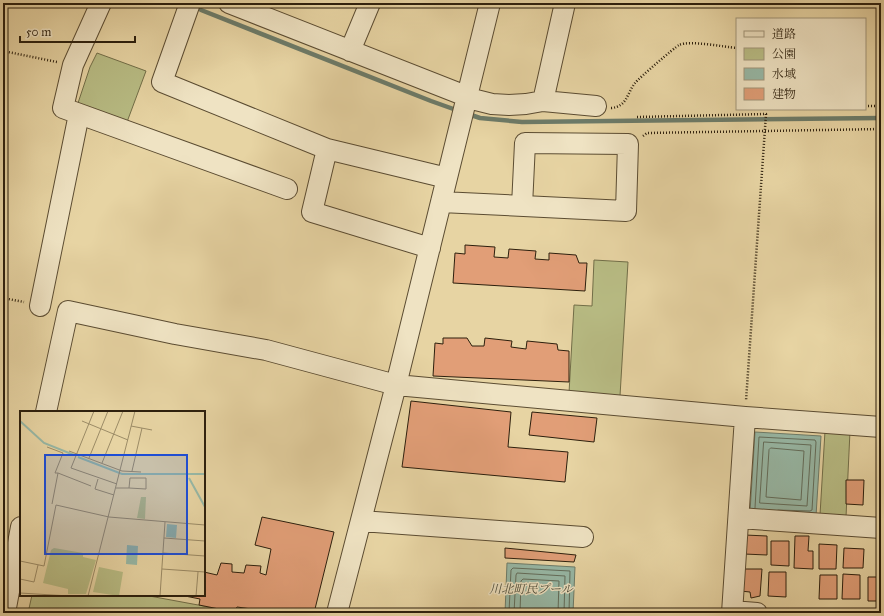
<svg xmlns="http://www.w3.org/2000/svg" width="884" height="616" font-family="'IM FELL Great Primer','Noto Serif JP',serif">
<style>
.green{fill:#b8bc84;stroke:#726e48}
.water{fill:#97b8a6;stroke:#6c7b69}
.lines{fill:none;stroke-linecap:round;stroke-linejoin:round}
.shore{stroke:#626c5a;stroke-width:1}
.stream{stroke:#6c7b69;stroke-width:4.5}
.building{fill:#e19e77;stroke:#2c1f0d}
.minor-casing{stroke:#5b4c32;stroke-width:22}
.path{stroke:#2c1f0d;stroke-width:2.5;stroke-dasharray:1 2;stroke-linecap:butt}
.minor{stroke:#efe3c3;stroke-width:20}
.labels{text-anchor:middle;stroke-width:3;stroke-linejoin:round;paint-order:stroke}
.water-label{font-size:12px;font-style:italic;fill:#4c4d3b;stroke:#efe3c3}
.inset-river{fill:none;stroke:#97b8a6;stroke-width:2}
.inset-road{fill:none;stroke:#9c8c67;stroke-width:1}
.view{fill:#1d4ed8;fill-opacity:0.15;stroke:#1d4ed8;stroke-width:2}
.inset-edge{fill:none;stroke:#2c1f0d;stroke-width:2}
</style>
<rect width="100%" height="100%" fill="#e7d4a3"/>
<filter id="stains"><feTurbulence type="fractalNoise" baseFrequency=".005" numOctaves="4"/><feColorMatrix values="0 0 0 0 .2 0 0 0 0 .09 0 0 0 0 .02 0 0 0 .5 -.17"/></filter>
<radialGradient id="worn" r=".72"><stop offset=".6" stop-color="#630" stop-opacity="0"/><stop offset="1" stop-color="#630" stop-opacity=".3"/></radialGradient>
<!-- green -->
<path class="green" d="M97,53l49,18 -19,51 -50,-16 13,-39z
M594,260l34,2 -8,134 -51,-3 5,-88 18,1z
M825,431h25l-4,86 -26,-2z
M32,595h112l92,17 -208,1z"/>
<!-- water -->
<path class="water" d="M755,432l66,4 -5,80 -66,-4z
M507,563l68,4 -2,46h-68z"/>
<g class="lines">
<!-- shore -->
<path class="shore" d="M764,442l47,3 -4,61 -47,-3z
M771,448l33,3 -3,49 -35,-3 3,-47z
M755,508l4,-71 56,3 1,2 -4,68 -2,1 -32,-1
M509,613l2,-43 2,-2 57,3 -1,42
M514,613l2,-38 1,-2 48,3 -1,37
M520,613l1,-32 2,-2 36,2 -1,32"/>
<!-- stream -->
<path class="stream" d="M201,10l230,91 28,10
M468,114l12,4 42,4 359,-4"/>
</g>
<!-- building -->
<path class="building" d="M465,245l30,2 -1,10 14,1 1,-9 27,2 -1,8 14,1v-7l27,2 3,8h8l-2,28 -132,-8 2,-30 10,1z
M443,338h24l5,8h12l1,-8 27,3 -1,6 15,2 1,-8 30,3 1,6 11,1v31l-136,-6 2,-33 8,1z
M411,401l100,11 -3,35 60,5 -3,30 -163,-15z
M532,412l65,6 -3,24 -65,-7z
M846,480h18l-1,25 -17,-1z
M262,517l72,15 -20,81h-55v-3l-22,-3 -3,5 -35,-7 1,-6 -20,-4h24v-23l13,3 4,-12 11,1v8l12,1 2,-8 15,1 -1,7 6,2 5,-26 -16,-4z
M745,535l22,1v19l-23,-1z
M795,536h14l-1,15h5v18l-19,-1z
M771,541h18v25l-18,-1z
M819,544l18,1 -1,24h-17z
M505,548l71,7 -2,7 -69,-4z
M844,548l20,1 -1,19h-20z
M742,569h20l-2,27 -9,2 -1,-6 -10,-1z
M769,572h17v25l-18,-1z
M843,574l17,1v24h-18z
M820,575h17v24h-18z
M868,577h13v24h-13z"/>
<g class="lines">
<defs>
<path id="minor" d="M101,3l-28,62 -10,43 224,81
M190,3l-28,79 165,67 120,29
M229,3l247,97 16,4 17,1 17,-1 17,-3 53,5
M350,51l20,-48
M543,101l22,-98
M327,149l-15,63 118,36
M441,202l185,9 2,-67 -103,-1 -3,63
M40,306l39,-192
M46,412l22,-101 107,23 91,16 130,35 349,32 136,10
M739,518l142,10
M361,521l222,16
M732,611l25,2
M5,613l16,-86
M337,613l59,-228 94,-382
M732,613l13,-196"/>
</defs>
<!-- minor casing -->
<use href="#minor" class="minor-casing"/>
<!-- path -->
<path class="path" d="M3,51l54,11
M865,106h16
M611,108c16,-1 16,-15 24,-25 3,-4 40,-36 44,-38 11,-5 45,2 58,3
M637,117l129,-3 -20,287
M643,136l4,-3 234,-4
M3,298l21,4"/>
<!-- minor -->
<use href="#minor" class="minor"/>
</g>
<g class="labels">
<!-- water labels -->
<g class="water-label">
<text x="531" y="593">川北町民プール</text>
</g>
</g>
<!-- overview -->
<g transform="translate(20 411)">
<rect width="185" height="185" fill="#e7d4a3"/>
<path d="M121,86h5l-1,22 -8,-1zM34,137l29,5v4l13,3 -10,34h-18v-5l-25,-6 8,-33zM79,156l24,5 -4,24 -26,-4z" fill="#b8bc84"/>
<path d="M147,113l10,1 -1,13 -10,-1zM107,134l11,1 -1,19 -11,-1z" fill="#97b8a6"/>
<path class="inset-river" d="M0,10l24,22 30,12M58,46l44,17h83M169,67l16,29"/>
<path class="inset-road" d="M74,0l-23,57 46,16M62,10l46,19M111,15l21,4M27,36l16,6 -8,20h3l-6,31M49,40l53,20 19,1M69,47l19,-47M82,52l21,-52M112,60l10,-43M38,62l33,13M78,68l-3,10 19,6M96,77h13l17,1v-11h-16l-1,10M144,127l41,3M143,142l42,3M0,150l24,5 12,-61 53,12 96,8M142,158l43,3M0,168l14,3 4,-17M0,182l49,3M68,185l47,-185M140,185l5,-74M176,185l2,-24"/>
<path class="view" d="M25,44h142v99h-142z"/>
<rect width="185" height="185" class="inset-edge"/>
</g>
<!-- margin -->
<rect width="884" height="616" fill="none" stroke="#e7d4a3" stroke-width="16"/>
<rect x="4" y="4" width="876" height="608" fill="none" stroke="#2c1f0d" stroke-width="2"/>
<rect x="8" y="8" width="868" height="600" fill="none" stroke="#2c1f0d"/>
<!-- legend -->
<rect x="736" y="18" width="130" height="92" fill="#efe3c3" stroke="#a1957a"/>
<rect x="744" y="31" width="20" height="6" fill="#efe3c3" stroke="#a1957a"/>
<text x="772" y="38" font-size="12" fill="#2c1f0d">道路</text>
<rect x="744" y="48" width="20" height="12" fill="#b8bc84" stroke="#a1957a"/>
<text x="772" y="58" font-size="12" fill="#2c1f0d">公園</text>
<rect x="744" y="68" width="20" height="12" fill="#97b8a6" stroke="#a1957a"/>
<text x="772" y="78" font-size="12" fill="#2c1f0d">水域</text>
<rect x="744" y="88" width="20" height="12" fill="#e19e77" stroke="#a1957a"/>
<text x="772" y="98" font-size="12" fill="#2c1f0d">建物</text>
<!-- scale -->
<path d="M20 36v6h115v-6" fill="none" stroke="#2c1f0d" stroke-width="2"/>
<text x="26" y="36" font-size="12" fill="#2c1f0d" stroke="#efe3c3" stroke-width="3" paint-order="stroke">50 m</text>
<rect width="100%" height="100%" filter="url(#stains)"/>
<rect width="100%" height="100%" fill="url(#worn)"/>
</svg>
